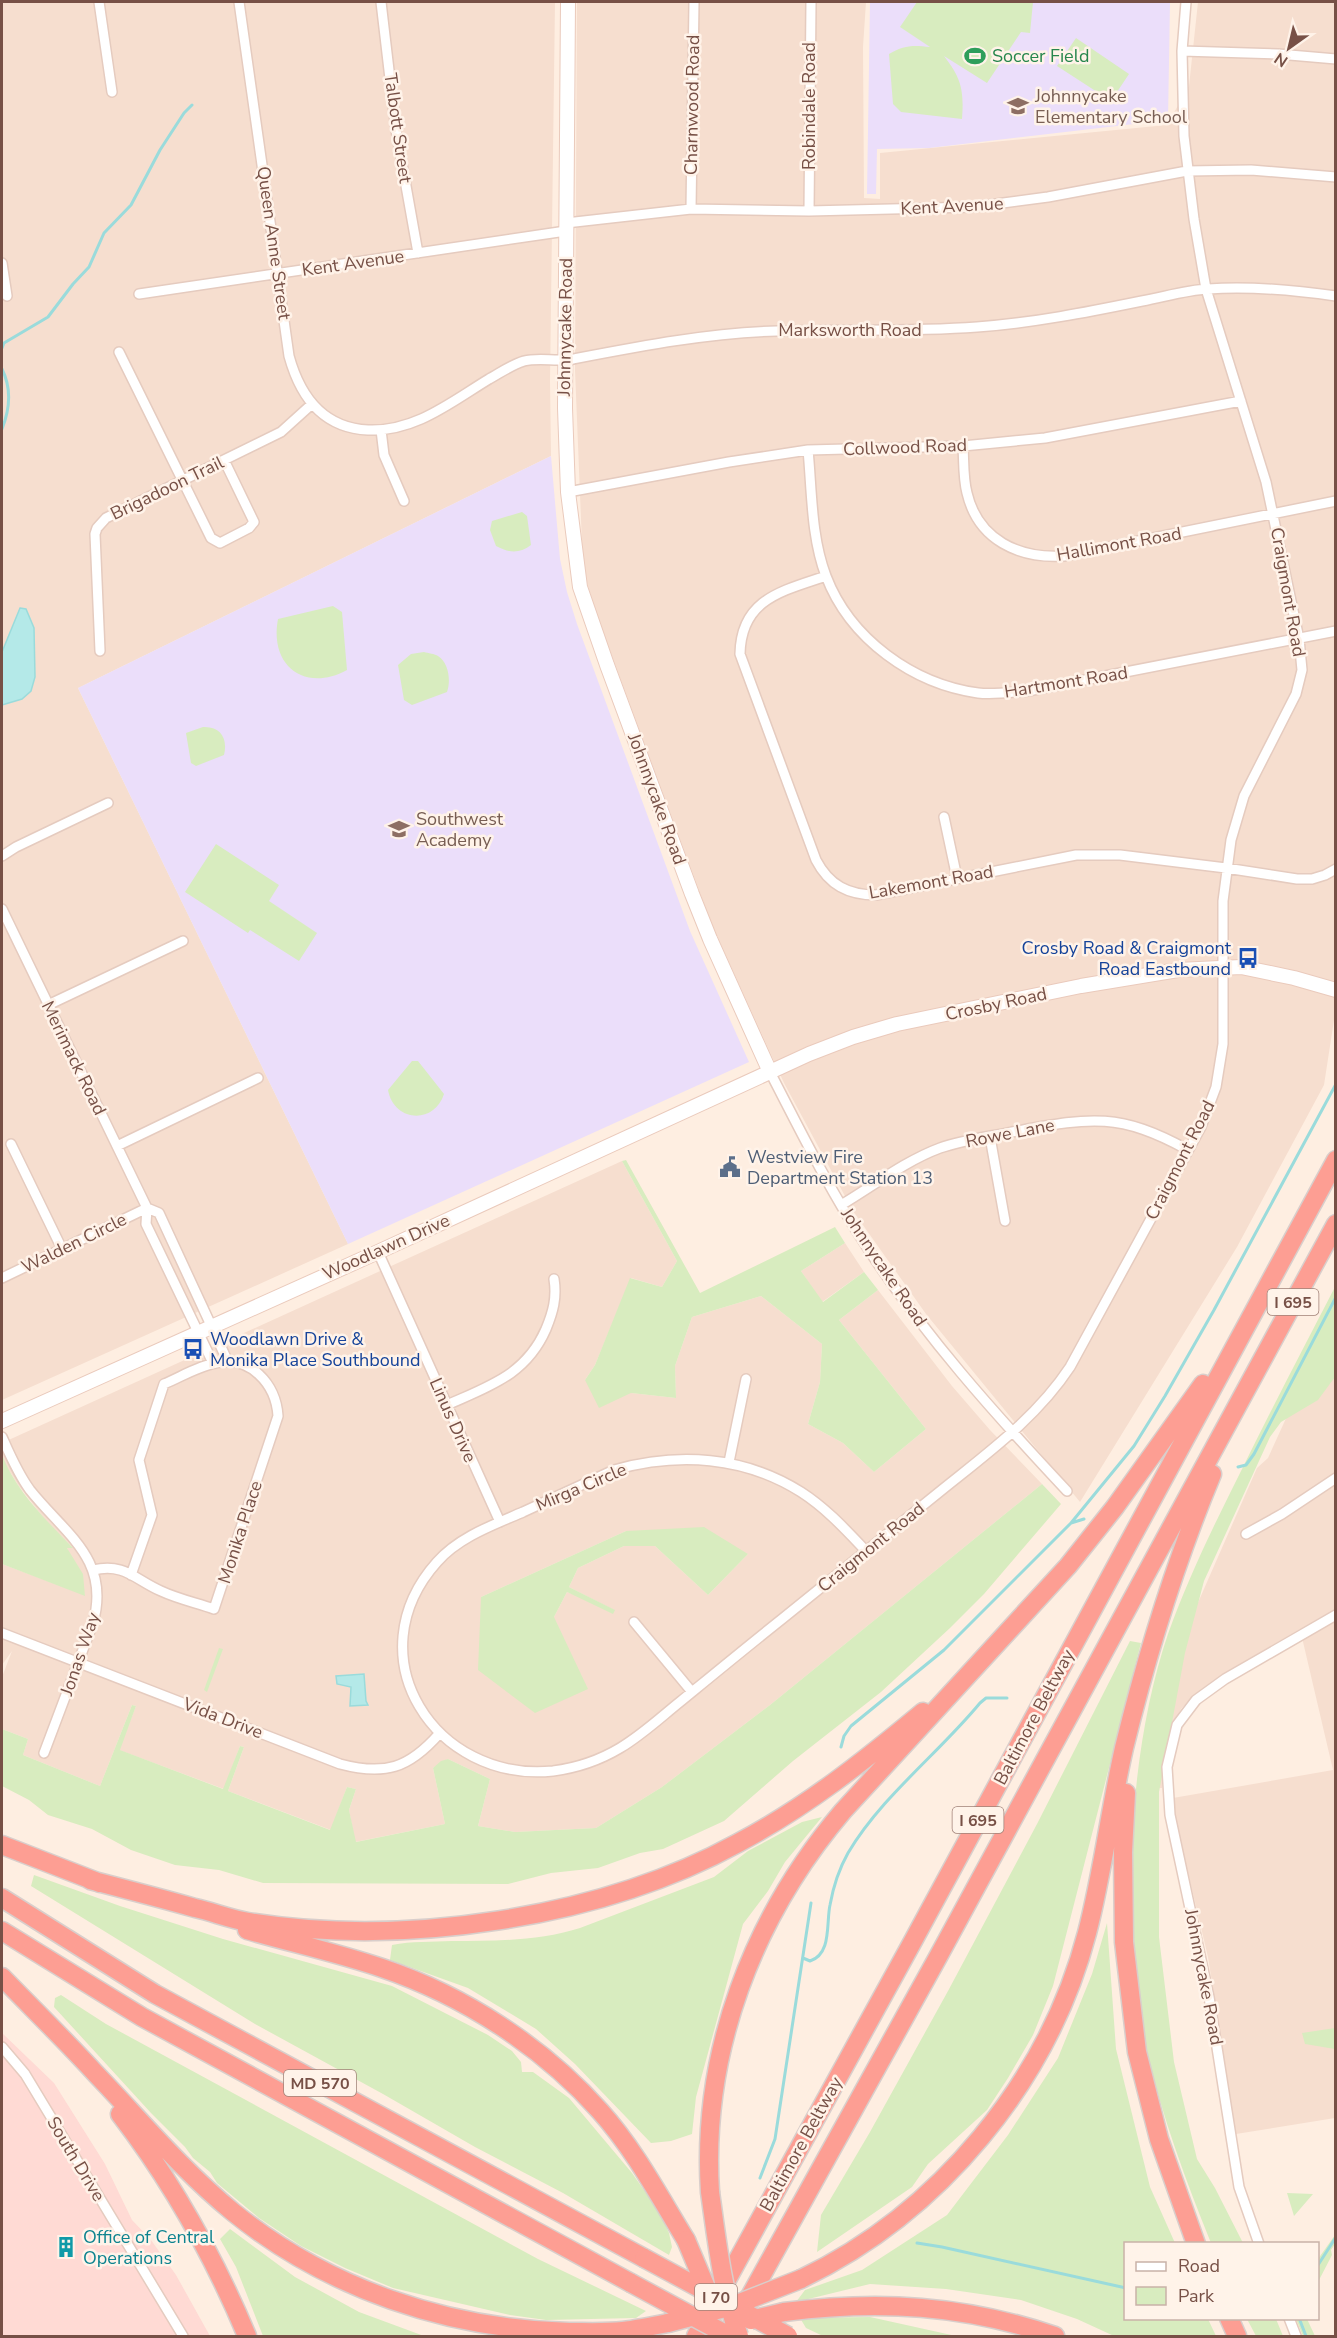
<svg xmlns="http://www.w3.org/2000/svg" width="1337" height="2338" font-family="'Nunito Sans',sans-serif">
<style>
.residential{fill:#f6decf;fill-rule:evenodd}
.commercial{fill:#ffdad4}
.education{fill:#ebdefa}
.green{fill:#d8ecbf}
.water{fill:#b4e9e8;stroke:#9adbdb;stroke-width:1.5}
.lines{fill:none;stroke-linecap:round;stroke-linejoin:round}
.stream{stroke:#9adbdb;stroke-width:3}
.minor-casing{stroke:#e5cbbf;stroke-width:12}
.secondary-casing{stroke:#eacabc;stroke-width:16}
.motorway-casing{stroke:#d9cecb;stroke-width:21}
.minor{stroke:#fff;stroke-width:9}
.secondary{stroke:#fff;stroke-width:14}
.motorway{stroke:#fd9e93;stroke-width:18}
.motorway-bridge-casing{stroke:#d9cecb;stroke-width:21;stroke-linecap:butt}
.motorway-bridge{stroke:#fd9e93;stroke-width:18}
.labels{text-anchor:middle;stroke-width:5;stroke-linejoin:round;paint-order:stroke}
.shield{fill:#fff3e9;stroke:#a08177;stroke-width:1.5}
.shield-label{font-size:16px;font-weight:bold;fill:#775046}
.leisure-label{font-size:18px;fill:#27864d;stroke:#fff3e9;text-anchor:start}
.education-label{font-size:18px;fill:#785e54;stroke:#fff3e9;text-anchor:start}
.street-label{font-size:18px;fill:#775046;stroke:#fff3e9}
.transit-label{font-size:18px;fill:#164399;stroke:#fff3e9;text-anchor:end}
.service-label{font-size:18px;fill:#4e5e75;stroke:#fff3e9;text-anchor:start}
.culture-label{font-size:18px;fill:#0d838f;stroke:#fff3e9;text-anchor:start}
</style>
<rect width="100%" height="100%" fill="#feeee1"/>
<!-- residential -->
<path class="residential" d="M2,2h553l-5,379 1,75 -473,232 270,556 -346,156z
M577,2h289l-3,45 1,151 16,1v-46l287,-28 22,-39 9,-84h137l1,1005 -12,78 -87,162 -157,255 -154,-188 -73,-103 -69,-128 -72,-158 -116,-312 -13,-44 -8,-199z
M622,1161l55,100 -15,26 -31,-9 -36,87 -10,15 46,13 45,5 -1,-32 17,-49 69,-21 61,48 -2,38 -12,42 35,19 31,29 52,-43 -87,-109 39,-30 74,96 38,44 52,54 -272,221 -108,82 -66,41 -81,4 -37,-6 12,-47 -42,-20 -15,9 12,56 -90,18 -6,-32 7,-21 -9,-2 -16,43 -103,-39 16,-44 -4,-1 -16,43 -105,-39 17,-44 -4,-1 -32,81 -77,-31 5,-16 -26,-10v-52l10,-26 -10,14v-101l83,31 -18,-47 5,-1 -26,-26 -28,-36 -13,-21 -3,-9v-12zM626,1531l122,23 -40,41 -53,-49h-31l-46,22 -9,19 45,23 -47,-18 -13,25 -73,-20z
M845,1243l19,29 -42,30 -21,-31z
M1335,1316v802l-99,16 -28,-177 -34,-144 -1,-15 160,-28 -33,-141 -78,46 -31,23 -10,11 -14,29 -5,30v20h-8l39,-174 64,-146 11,-10 51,-112z"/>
<!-- commercial -->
<path class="commercial" d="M2,2033l52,50 51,81 27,56 19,20 25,35 34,61h-208z"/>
<!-- education -->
<path class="education" d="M870,2h300l-2,118 -239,28 -52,1 -1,45h-9z
M551,456l9,103 7,33 10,32 113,307 59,131 -401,182 -270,-556z"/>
<!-- green -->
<path class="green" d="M917,2h116l-3,31 -9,-1 -34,51 -43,-27c18,23 20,35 18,63l-61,-7 -8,-8 -4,-50c15,-9 24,-9 41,-7l-30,-20z
M1076,38l53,36 -18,27 -54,-35z
M522,512l5,4 4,29c-12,9 -22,8 -35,1l-6,-16 2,-9z
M333,606l9,6 5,58c-42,23 -78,-4 -69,-51z
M424,652c4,1 11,2 14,4 11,7 13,25 9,36l-35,13 -8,-5 -6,-35 13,-11z
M203,727c18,-1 25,12 21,28l-28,11 -5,-3 -5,-30z
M216,844l63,41 -10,16 48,32 -18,28 -49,-31 -2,3 -63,-41z
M412,1061h6l26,33c-10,31 -50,28 -56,-4z
M626,1160l74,133 135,-66 10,16 -44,28 22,31 41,-30 14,18 -39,30 87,109 -52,43 -31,-29 -35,-19 12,-42 2,-38 -61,-48 -69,21 -17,49 1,32 -45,-5 -32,15 -14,-28 10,-15 35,-87 32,9 15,-26 -55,-100z
M1335,1287v90l-17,23 -37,22 -11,15 -66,144 -19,72 -26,139v145l15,125 23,97 18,29 28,55h-32c-25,-62 -49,-126 -64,-192 -27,-123 -20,-297 21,-417 21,-59 49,-115 77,-171 29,-59 60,-118 90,-176z
M2,1455c14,36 44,65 71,93h-6l16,26 2,22 -83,-32z
M1042,1484l19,20 -77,90 -34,34 -69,64 -88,69 -69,60 -61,28 -23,4 -42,15 -47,5 -43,11 -245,-1 -44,-13 -44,-5 -44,-15 -39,-21 -44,-14 -19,-15 -27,-14v-57l26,10 -5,16 77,31 32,-81 4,1 -16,44 103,39 17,-43 4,1 -16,44 102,39 17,-43 9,2 -7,21 7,32 89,-18 -12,-56 8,-7 7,-2 42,20 -12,47 37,6 81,-4 66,-41 108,-82z
M704,1527l44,27 -40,41 -53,-49h-31l-46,22 -9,19 46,23 -2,4 -46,-22 -13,25 34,72 -53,24 -57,-43 3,-73 145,-66z
M1130,1641l11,2 -88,343 -20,49 -25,43 -21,32 -59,54 -16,23 -95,65 4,-37 49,-83 78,-141 89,-167z
M219,1648l4,1 -16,43 -3,-2z
M822,1817l-37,45 -17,29 -25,33 -47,173 -4,37 -21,7 -20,2 -76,-79 -39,-35 -68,-41 -78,-28 2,-15c20,-4 39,-3 60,-4 42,0 87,0 128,-13l134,-51 34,-26 54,-29z
M34,1875l86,31 103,33 169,47 96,49 24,16 9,11 1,10h11l36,26 63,75 28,40 9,20 3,14 -3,8 -106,-62 -88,-46 -92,-53 -128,-70 -224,-138z
M1107,1923l9,126 34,138 25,56 -49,1v74l82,1 8,17h-102l-37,-17 -56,-19 -75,-11 -76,-5 -74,18 9,-12 57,-20 85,-55 61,-80 50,-77 34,-84z
M61,1995l45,29 432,235 108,52 -10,7 -90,2 -36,-5 -117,-27 -48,-20 -44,-22 -42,-28 -42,-35 -7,-11 -17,-14 -8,-11 -34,-34 -97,-106 1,-9z
M1335,2028v21l-30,-5 -3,-11z
M1287,2193l26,1 -19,22z
M230,2229l65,48 64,35 65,24h-161l-27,-69 -16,-28z
M1335,2235v9l-4,6 1,5 -14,27v-23z
M870,2317l86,19h-133l-17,-8 -6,-10z
M1247,2319h29l7,17h-27z
M1296,2319h11l8,17h-12z"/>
<!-- water -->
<path class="water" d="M20,608l6,1 8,19 1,49 -4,14 -9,8 -20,6v-53z
M364,1674l2,27 2,4 -18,1 1,-19 -14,-3 -1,-8z"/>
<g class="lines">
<!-- stream -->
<path class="stream" d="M2,348l2,-5 44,-26 25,-33 16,-17 15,-34 27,-28 29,-55 24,-37 8,-8
M2,369c10,20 8,40 0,60
M1238,1467l8,-2 8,-11 82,-157
M1071,1523l63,-77 31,-50 49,-86 122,-226
M841,1747l3,-11 7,-10 93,-76 127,-127 13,-4
M803,1958l7,3c22,-7 16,-38 20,-56 3,-17 9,-36 18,-52 34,-57 90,-99 132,-150l6,-5h21
M760,2178l15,-39 36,-236
M917,2243l25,4 184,41
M1318,2265l18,-28
M1299,2318l7,18"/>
<defs>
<path id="minor" d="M99,2l13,90
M239,2l50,354c11,40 34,72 79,74 47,2 83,-28 121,-51 11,-6 22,-14 35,-18 15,-4 33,1 49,-2 68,-13 135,-26 204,-28 67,-2 134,1 200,-4 56,-4 111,-15 165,-26 22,-4 44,-11 66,-12 41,-3 86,1 128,7
M381,2l15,128 22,123
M1182,51l96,3 58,5
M691,209l3,-207
M809,211l2,-209
M566,223l125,-14 118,2 164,-4 75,-10 139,-26 64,-1 85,7
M2,263l5,33
M139,294l427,-63
M119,352l92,186 9,5 29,-15 5,-6 -30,-62
M381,430l3,25 20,46
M963,446c1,15 0,32 4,47 11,47 52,66 97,63l272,-55
M808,450c4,41 3,87 18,126 24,63 87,108 152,117 16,2 34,-1 50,-2l308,-60
M568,492l161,-30 79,-12 155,-4 82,-8 196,-37
M826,576c-44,15 -85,23 -86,78l76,206c13,25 32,35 60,35l200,-40h44l106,13 71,11h15l13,-4 11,-6
M100,651l-5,-117 2,-6 9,-10 175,-86 31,-28
M944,817l13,61
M2,856l14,-9 92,-44
M2,909l145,299 -1,16 67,139
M48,1005l135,-64
M770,1072c30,58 59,117 95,172 58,90 129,169 202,247
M990,1137l15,84
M11,1144l51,105
M117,1146l141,-68
M841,1205c32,-19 64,-44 99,-57 23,-8 48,-11 72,-16 77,-14 105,-21 176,18
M147,1208l12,5 69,149
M378,1252l122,270
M2,1278l145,-70
M447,1405c42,-19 79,-30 99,-76 7,-17 11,-31 8,-50
M2,1437c8,18 16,37 28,53 35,44 81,69 63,133l-49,130
M729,1462l17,-83
M1246,1534l36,-20 54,-36
M866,1551c-20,-21 -40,-43 -65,-59 -57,-36 -123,-40 -187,-22 -30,14 -61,28 -91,42 -30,13 -64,25 -86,50 -84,94 -2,221 116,209 23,-3 47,-11 67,-23 22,-13 41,-31 61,-47 33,-27 67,-55 101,-82 54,-43 107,-87 161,-130 46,-37 94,-72 127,-122l131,-240 15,-40 7,-43v-143l8,-61 13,-44 52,-102 6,-24 -3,-31 -33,-157 -60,-193 -12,-70 -10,-83 -2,-85 4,-49
M93,1570c32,-7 41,9 68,21 17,8 36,12 53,18l64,-193c-2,-32 -28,-61 -62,-53 -18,3 -35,14 -52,21l-25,76 13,55 -21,60
M634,1622l58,70
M2,1633l338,131c45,12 69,4 99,-30
M2,2047l23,27 158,262
M1259,2244l-20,-57 -30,-190 -39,-182 -3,-48 10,-42 19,-25 29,-21 111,-64
M1289,2318l7,18"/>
<path id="secondary" d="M568,2l-3,406 3,84 12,95 27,78 85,229 18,45 60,133
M2,1421l376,-169 431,-198 44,-17 44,-13 184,-38 97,-16 63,-3 53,11 42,12"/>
<path id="motorway" d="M1126,1793l-3,59 1,90 13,110 22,87 37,105
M2,1845l98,38
M90,1880c35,9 70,18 105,28 18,4 35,11 53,14 155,25 351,-3 490,-79 68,-36 126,-82 185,-131
M2,1898l153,96 489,264
M247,1930c45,13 91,23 135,38 83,28 161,79 218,143 35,39 59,85 86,129
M2,1931l140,86 489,266
M2,1977c31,32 64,64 94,97 45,47 87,97 137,138 95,77 215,117 336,120 17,0 36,1 54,-1 15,-2 30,-5 45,-8
M120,2114c52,68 94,143 127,222
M710,2192c-9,-140 43,-275 133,-381l225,-245 47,-59 88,-123
M801,2279c138,-66 247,-197 286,-346 16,-61 23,-124 37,-185 23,-94 51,-185 88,-274
M743,2309l195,-352 398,-733
M784,2312c96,-12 180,-7 271,24
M1229,2318l8,18
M696,2336l217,-395 423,-781"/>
</defs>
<!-- minor casing -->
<use href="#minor" class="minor-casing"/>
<!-- secondary casing -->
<use href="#secondary" class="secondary-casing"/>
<!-- motorway casing -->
<use href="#motorway" class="motorway-casing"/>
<!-- minor -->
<use href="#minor" class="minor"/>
<!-- secondary -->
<use href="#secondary" class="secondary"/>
<!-- motorway -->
<use href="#motorway" class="motorway"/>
<defs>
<path id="motorway-bridge" d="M710,2192c7,49 12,98 29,144
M686,2240l24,57
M644,2258l144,78
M631,2283l98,53
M751,2320l33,-8
M668,2323l64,-17 69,-27"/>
</defs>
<!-- motorway-bridge casing -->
<use href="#motorway-bridge" class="motorway-bridge-casing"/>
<!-- motorway-bridge -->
<use href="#motorway-bridge" class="motorway-bridge"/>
</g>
<!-- icons -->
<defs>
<symbol id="stadium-bare" viewBox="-9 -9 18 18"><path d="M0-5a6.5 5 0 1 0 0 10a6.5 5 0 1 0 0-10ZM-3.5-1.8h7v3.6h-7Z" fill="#2e9e5b" stroke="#fff3e9" stroke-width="2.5" paint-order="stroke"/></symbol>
<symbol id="school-bare" viewBox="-9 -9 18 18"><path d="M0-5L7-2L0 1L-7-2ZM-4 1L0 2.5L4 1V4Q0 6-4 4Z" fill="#8d6e63" stroke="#fff3e9" stroke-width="2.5" paint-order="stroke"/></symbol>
<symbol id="bus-bare" viewBox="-9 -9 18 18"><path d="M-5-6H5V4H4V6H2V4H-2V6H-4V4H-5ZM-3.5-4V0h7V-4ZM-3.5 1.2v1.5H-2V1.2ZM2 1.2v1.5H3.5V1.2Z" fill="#1a4fb4" stroke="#fff3e9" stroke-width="2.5" paint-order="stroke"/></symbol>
<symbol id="civic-bare" viewBox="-9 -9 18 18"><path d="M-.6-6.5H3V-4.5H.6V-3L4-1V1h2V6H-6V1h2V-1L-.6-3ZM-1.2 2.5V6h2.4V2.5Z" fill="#5c6f8a" stroke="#fff3e9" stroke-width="2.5" paint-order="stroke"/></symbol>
<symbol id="building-bare" viewBox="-9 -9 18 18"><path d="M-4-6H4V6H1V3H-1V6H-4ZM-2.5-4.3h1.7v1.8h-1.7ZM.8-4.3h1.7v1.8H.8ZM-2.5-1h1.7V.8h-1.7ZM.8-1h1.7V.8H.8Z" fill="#0f9aa8" stroke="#fff3e9" stroke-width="2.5" paint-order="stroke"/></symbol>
</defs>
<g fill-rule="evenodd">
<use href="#stadium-bare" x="960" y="41" width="30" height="30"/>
<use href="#school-bare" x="1003" y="91" width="30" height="30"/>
<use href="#school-bare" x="384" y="814" width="30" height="30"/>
<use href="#bus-bare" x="1233" y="943" width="30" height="30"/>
<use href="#civic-bare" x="715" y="1152" width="30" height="30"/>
<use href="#bus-bare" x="178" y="1334" width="30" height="30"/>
<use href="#building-bare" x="51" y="2232" width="30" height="30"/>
</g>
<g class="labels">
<!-- shield labels -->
<g class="shield">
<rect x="1267.5" y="1289" width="51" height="26" rx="4.5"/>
<rect x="952.5" y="1807" width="51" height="26" rx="4.5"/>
<rect x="284" y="2070" width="72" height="26" rx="4.5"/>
<rect x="695" y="2284" width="42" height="26" rx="4.5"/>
</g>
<g class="shield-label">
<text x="1293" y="1308">I 695</text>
<text x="978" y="1826">I 695</text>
<text x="320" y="2089">MD 570</text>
<text x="716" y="2303">I 70</text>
</g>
<!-- leisure labels -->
<g class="leisure-label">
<text x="992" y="62">Soccer Field</text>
</g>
<!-- education labels -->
<g class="education-label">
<text x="1035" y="102">Johnnycake<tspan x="1035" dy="21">Elementary School</tspan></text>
<text x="416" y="825">Southwest<tspan x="416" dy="21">Academy</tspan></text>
</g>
<!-- street labels -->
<g class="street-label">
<text transform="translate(692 105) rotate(-89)" y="6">Charnwood Road</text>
<text transform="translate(809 106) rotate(-90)" y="6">Robindale Road</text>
<text transform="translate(398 128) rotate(82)" y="6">Talbott Street</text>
<text transform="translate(952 206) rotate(-3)" y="6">Kent Avenue</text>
<text transform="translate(274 243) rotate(82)" y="6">Queen Anne Street</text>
<text transform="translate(353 263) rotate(-8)" y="6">Kent Avenue</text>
<text transform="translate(565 327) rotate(-89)" y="6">Johnnycake Road</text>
<text x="850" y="336">Marksworth Road</text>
<text transform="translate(905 447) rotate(-2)" y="6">Collwood Road</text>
<text transform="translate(167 488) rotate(-26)" y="6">Brigadoon Trail</text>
<text transform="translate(1119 544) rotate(-10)" y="6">Hallimont Road</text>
<text transform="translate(1288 592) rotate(80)" y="6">Craigmont Road</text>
<text transform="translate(1066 682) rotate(-9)" y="6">Hartmont Road</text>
<text transform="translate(657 799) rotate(70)" y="6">Johnnycake Road</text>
<text transform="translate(931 882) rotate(-10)" y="6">Lakemont Road</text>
<text transform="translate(996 1004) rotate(-12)" y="6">Crosby Road</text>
<text transform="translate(74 1058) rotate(64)" y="6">Merimack Road</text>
<text transform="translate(1010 1133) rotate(-11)" y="6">Rowe Lane</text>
<text transform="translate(1180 1160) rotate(-63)" y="6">Craigmont Road</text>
<text transform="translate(74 1243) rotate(-26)" y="6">Walden Circle</text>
<text transform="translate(386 1247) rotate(-24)" y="6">Woodlawn Drive</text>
<text transform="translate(884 1267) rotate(56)" y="6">Johnnycake Road</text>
<text transform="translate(453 1420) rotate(66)" y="6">Linus Drive</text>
<text transform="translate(581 1487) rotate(-23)" y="6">Mirga Circle</text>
<text transform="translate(240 1532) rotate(-72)" y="6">Monika Place</text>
<text transform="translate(871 1547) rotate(-39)" y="6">Craigmont Road</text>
<text transform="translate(80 1654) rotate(-71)" y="6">Jonas Way</text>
<text transform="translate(1034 1717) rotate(-62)" y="6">Baltimore Beltway</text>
<text transform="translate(223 1718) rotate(21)" y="6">Vida Drive</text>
<text transform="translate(1204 1977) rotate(79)" y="6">Johnnycake Road</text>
<text transform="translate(801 2144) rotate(-61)" y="6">Baltimore Beltway</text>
<text transform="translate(76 2159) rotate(59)" y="6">South Drive</text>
</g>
<!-- transit labels -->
<g class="transit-label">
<text x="1231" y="954">Crosby Road &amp; Craigmont<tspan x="1231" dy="21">Road Eastbound</tspan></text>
<text x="210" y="1345" text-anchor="start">Woodlawn Drive &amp;<tspan x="210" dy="21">Monika Place Southbound</tspan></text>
</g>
<!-- service labels -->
<g class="service-label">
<text x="747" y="1163">Westview Fire<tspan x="747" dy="21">Department Station 13</tspan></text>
</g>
<!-- culture labels -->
<g class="culture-label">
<text x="83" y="2243">Office of Central<tspan x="83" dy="21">Operations</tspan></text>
</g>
</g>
<!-- border -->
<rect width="1337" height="2338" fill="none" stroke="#775046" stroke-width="6"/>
<!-- legend -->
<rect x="1124" y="2242" width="195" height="78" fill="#fff3e9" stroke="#c9b2a8" stroke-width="1.5"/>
<rect x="1136" y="2262" width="30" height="9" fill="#ffffff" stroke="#c9b2a8" stroke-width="1.5"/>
<text x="1178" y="2272" font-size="18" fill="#775046">Road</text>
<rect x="1136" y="2287" width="30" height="18" fill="#d8ecbf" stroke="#c9b2a8" stroke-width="1.5"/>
<text x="1178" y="2302" font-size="18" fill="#775046">Park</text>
<!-- north arrow -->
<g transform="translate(1289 48) rotate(214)" stroke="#fff3e9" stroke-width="4.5" paint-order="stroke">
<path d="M0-4.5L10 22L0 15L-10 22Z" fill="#775046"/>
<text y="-9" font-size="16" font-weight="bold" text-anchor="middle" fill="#775046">N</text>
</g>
</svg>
